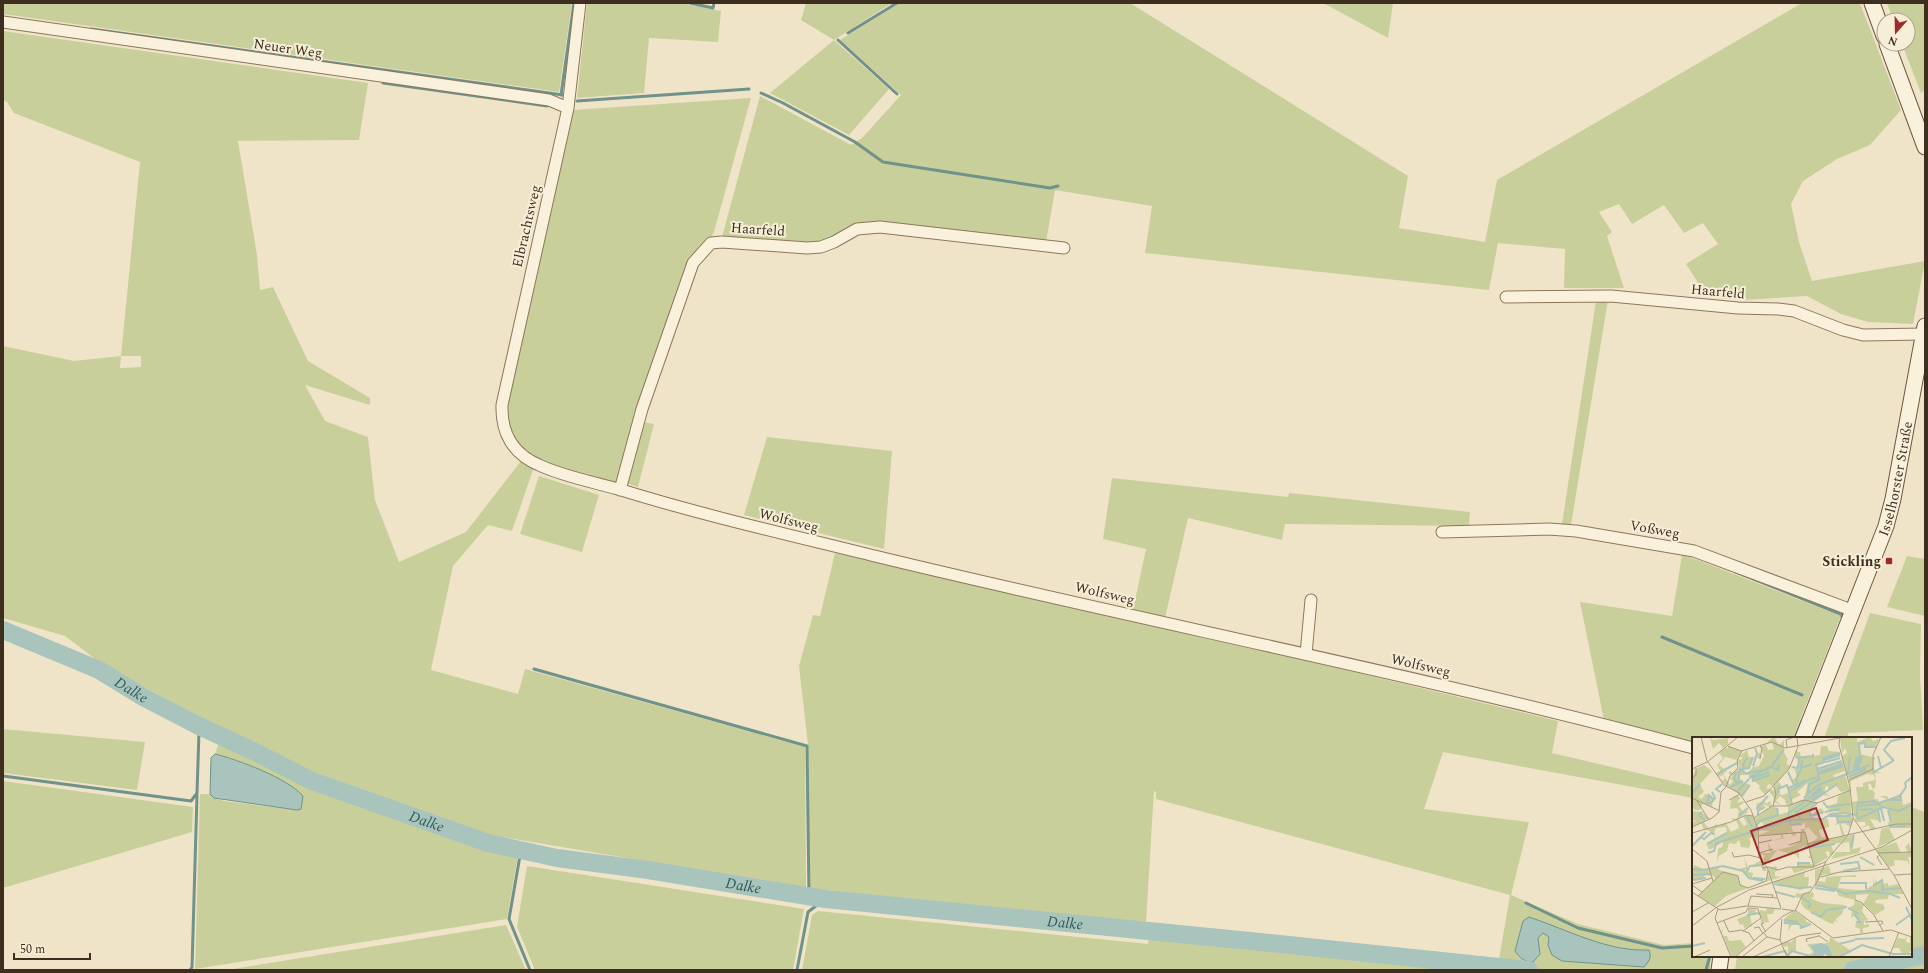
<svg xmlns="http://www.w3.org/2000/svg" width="1928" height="973" font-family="Spectral,serif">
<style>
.green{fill:#c9cf9b;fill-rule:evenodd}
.water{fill:#a9c4bc;stroke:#6f938a}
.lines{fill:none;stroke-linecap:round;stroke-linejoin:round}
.stream{stroke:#6f938a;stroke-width:3}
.river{stroke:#a9c4bc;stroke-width:18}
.street-casing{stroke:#8d765c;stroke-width:13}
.secondary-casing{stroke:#6f573f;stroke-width:17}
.street{stroke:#faf1dc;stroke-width:11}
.secondary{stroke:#faf1dc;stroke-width:15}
.poi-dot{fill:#9e2a2b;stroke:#f7eed8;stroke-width:1.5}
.labels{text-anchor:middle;stroke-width:4;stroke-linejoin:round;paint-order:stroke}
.street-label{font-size:14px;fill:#3d2e20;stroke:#f7eed8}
.poi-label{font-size:14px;font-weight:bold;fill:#3d2e20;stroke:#f7eed8;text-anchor:end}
.water-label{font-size:15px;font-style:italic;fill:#2f5d5a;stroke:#f7eed8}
.inset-river{fill:none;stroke:#a9c4bc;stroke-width:2}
.inset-road{fill:none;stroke:#a89b85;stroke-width:1}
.view{fill:#9e2a2b;fill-opacity:0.15;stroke:#9e2a2b;stroke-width:2}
.inset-edge{fill:none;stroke:#3d2e20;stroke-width:2}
</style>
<rect width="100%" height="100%" fill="#f0e4c8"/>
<!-- green -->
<path class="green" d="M3,3h569l-13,89 -556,-78z
M587,3h94l40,8 -3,31 -69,-4 -5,55 -67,5z
M806,3h86l-58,37 55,49 -40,46 -79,-42 64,-53 -33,-20z
M900,3h230l278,173 -9,52 86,14 12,-62 305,-177h58l41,107 -31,35 -33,14 -34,22 -12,23 8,38 13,39 113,-20 -12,63 -45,-2 -27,-8 -34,-18 -62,4 -38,-3 -21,-33 32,-20 -15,-21 -19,10 -20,-28 -32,19 -13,-20 -20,8 13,20 -5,4 17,52h-60l1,-39 -67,-6 -9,47 -344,-37 7,-47 -97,-16 -9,52 -189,-17 -38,18 -14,2 -83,-8 38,-141 91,49 11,-7 39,-43 -61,-55z
M1323,3h70l-5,35z
M1887,3h38v87l-4,3 -19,-49h6v-24h-15z
M3,31l365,52 -9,57 -121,1 19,114 3,35 13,-3 35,74 62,37v7l-65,-20 20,36 43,16 7,63 24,62 67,-30 55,-71 13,6 -22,64 -24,-6 -35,41 -22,104 87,24 7,-25 280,78 1,141 -316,-53 -175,-59 -59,-32 -56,-27 -94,-50 -41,-31 -62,-18v-272l71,15 47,-5 19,-194 -126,-49 -7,-11 -4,-2zM121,356h20v11l-21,1z
M751,98l-37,134 -2,4 -13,11 -9,15 -71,223c-32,-9 -99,-20 -112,-54 -2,-7 -1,-17 -1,-24l66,-297z
M1608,300l-37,225 -9,-1 34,-223z
M642,422l12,2 -16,63 -12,-4z
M767,437l125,14 -8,98 -140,-34z
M539,476l60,19 -17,57 -62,-18z
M1112,478l176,19 1,-4 181,19 -1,14 -184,-2 -3,16 -94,-22 -23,100 -32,-8 13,-61 -43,-10z
M835,553l469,107 254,61 -6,32 141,33v12l-250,-46 -19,57 105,13 -18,73 67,29 86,21 29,-2v13h18l-1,14h-908l10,-55 6,-4 330,33 2,-21 349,36 11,-64 -354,-96v-7l-2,-1 -8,131 -162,-12 -175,-22 -1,-143 -9,-79 14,-51 7,1z
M1682,555l16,5 143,56 -48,122h-100v4l-89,-22 -24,-118 92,14z
M1907,556l18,3v57l-38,-9z
M1870,613l51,11 -1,51 3,55 -75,3v5h-24z
M3,729l142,13 -8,48 -134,-17z
M219,742l90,45 177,62 32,6 -11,64 -312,50 5,-175h10l4,4 10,3 73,9 6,-14c-16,-18 -63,-36 -88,-42z
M1911,775h2l-2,32 14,5v158h-190l2,-14h174z
M3,781l190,26 -1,25 -189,56z
M527,866l277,43 -11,61h-258l-18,-43z
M506,925l20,45h-300z"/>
<!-- water -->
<path class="water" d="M215,754c24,6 72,24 88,42l-2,13 -4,1 -83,-12 -4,-4 1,-36z
M1529,917c39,13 79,35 120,33 3,8 0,11 -5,17l-82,-6 -10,-6 -4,-10 1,-8 -6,-4 -5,5 2,16 -7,8c-9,0 -13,-4 -18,-11l8,-30z"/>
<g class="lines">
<!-- stream -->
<path class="stream" d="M690,3l23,5 1,-5
M91,29l472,66
M848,33l49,-30
M838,40l59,54
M383,83l164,23
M761,93l22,10 72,39 28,20 167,26 8,-2
M561,95l13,-92
M577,101l172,-12
M1736,572l107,43 -1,2
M1662,637l140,58
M534,669l273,77 2,151
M1795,738l7,-17
M3,776l188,25 6,-8 2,-61 4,-4
M521,850l-12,69 21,51
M1526,903l52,25 84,20 31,-2
M190,970l2,-3 5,-172
M797,970l11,-58 17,-13
M1706,970l4,-14"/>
<!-- river -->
<g class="river">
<path id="s1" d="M3,630l96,40 44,27 54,28 56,26 59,30 176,62 69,15 91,12 177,29 445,44 259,27"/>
<path d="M1853,970l72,-15"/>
</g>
<defs>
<path id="street" d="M580,3l-12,105 -66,297c-1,28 11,49 37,60 23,11 54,17 79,24 87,27 176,47 265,69 269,65 542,118 810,190
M3,22l546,78 19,8
M1506,297l105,-1 127,12 40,1 16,2 49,19 20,5 61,-1
M620,490l22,-81 51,-146 18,-20 11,-1 85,6 14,-1 13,-5 23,-13 23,-2 184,21
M1442,532l107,-3 27,2 118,20 160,60
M1306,654l5,-54"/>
<g id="secondary">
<path d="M1872,3l12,33"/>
<path d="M1887,44l38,103"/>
<path id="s2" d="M1803,738l83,-212 7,-27 32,-173"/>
<path d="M1719,970l2,-14"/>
</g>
</defs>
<!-- street casing -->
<use href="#street" class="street-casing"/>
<!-- secondary casing -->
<use href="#secondary" class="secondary-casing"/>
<!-- street -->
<use href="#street" class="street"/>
<!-- secondary -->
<use href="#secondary" class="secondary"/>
</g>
<!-- markers -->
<rect class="poi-dot" x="1885" y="557" width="8" height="8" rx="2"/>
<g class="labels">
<!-- street labels -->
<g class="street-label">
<text transform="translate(288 48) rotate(8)" y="5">Neuer Weg</text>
<text transform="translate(526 226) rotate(-77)" y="5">Elbrachtsweg</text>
<text transform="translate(758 229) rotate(4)" y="5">Haarfeld</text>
<text transform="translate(1718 291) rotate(5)" y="5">Haarfeld</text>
<text dy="5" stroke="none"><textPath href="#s2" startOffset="276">Isselhorster Straße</textPath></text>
<text transform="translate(789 520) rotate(14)" y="5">Wolfsweg</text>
<text transform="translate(1655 529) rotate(10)" y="5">Voßweg</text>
<text transform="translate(1105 593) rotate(13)" y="5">Wolfsweg</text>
<text transform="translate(1421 665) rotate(13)" y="5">Wolfsweg</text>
</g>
<!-- poi labels -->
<g class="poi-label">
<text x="1881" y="566">Stickling</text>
</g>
<!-- water labels -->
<g class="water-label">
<text dy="5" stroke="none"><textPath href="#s1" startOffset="142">Dalke</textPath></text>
<text dy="5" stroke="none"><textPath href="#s1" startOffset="466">Dalke</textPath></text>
<text dy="5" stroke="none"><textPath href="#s1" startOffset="790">Dalke</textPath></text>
<text dy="5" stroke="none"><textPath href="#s1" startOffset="1114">Dalke</textPath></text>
</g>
</g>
<!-- overview -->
<g transform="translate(1692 737)">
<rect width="220" height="220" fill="#f0e4c8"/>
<path d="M75,0l1,4 6,-4 5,8 5,-5v12l4,8 5,1 -6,-1v4l7,4h4l1,-10h-4v-7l5,1 1,6 19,-3 1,-9h6l2,5 11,1 -16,5 1,5 -9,4 1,3 25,-8 3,10 -12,4 2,3 10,-3 5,15 -9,2 -5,-6 -7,4 -1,-4 -3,1v6l6,3 -8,-1 -11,7 4,1 -7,7 2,5 10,-7 4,5 -17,4 20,2 1,8 -10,3 2,7 10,1 16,-2 -7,7 -9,1 3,10 -4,2 -1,-5 -4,1 3,5 -14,9 -3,-8h-4l3,-2 -1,-8 -6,1 2,-4 -6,4v10l-3,-4 -19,-5 -11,14 -4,-4 3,-4 -6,-3h12l-2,-2 -1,-9 4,9 18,-4 11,-6v-12h4v-6l-14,2 2,7h3v3l-4,1 -1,-4 -9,2 2,4 -12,3 9,-3v-4l-23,1 12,-4 -12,-1v-3l6,-1 -2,-4 -5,3 -2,-6 15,-12 -7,-3 1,3 -5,3 -3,-6 8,-3 2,3 4,-3 2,5 5,2 1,7 10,-3v-6l16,-7 4,-16 -11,9 4,3 -10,5 1,4 -6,1 -1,-5 -5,-4 -4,5 6,4 -9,-3 1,-4 -5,-7 -4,4 -6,-7 1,-2 -12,-11h-9l2,6 9,4 -8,11 -21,-15 4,-2 -2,-4 -4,2 -2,-3 4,-2 -4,-7 6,-7 -4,-5 7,-6 2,2v-3l14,5 -4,6 -1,3 5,-1v-2h-3l8,-7 2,7h4l-4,11 -9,1 7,5 6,-7 3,-11 2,-3h2v6l-4,-2 -2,10 5,-1 5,-10 -4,-9 6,-3 2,6 6,-1 -2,-6h-4zM33,20l12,3 3,8 -7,5 -4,-2v3l4,2 -4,2 4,3 -3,4 -7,-11 4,-3 -8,-6zM98,30l4,1 3,9 -5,3 2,5 -6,3 2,4 -7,3 -3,-1 -2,-5 4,-2 -3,-5 -5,5 1,4 -9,-3 3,-4 5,3zM116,90l10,11 -10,6 -4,-13zM148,0h17v5l13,-5 3,4 6,-2 -3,8h-10l-1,-4 -6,1 1,10 16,4 -3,3 1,10 8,2h-7l1,9 -1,6 -2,1 -3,-6 -2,2 1,5h4l2,4 -2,4 2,-2 -1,3h4l1,3 8,-3 -8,-3h8l2,4 12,-7 2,12 9,-3v3l-8,5 8,-4v22h-23l6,12 -20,8 4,-4 2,-15 8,-2 -1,-5h3l-2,-12 -5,-3 -6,3 2,11 -10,-2 6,10 -6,1 -1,-5 -9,4 6,-4 -1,-3h-9l-5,-20 7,-1 -2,-14h7v-4l12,-3 -1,-5 -7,-1 -16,7v6l-9,-31 5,-3 -2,-5 -3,5zM18,1l3,2 15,-2v6l-5,4 -4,-5 -6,6zM12,28l8,6 -12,13 4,8 -6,5 4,2 3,-5 4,1 4,4 -1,8 -9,-4 -3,7h-5l-3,-3v-30l5,-9zM158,53l1,24 -22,-4 -3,-3 11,-4 1,-7zM46,58l2,3 -3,5 7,-2 1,1 -6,4 4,6 3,-2 2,2 -10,6 6,8 3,-2 -4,-8h10l3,9 -2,3 3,2 -2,1 2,1 -1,13 -2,-6 2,-2h-3l-4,1 2,5 -2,5 -8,-1 -2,-7 -4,4 -6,-1 -2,8 -8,5 -2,6 1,-13 4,-2 1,-5 -14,8 -2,-5 9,-5 -2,-3 4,-4 -3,4 1,3 11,-7 -1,-6 -10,1 -3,7 -5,-5h-4l-3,-7 -9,4 1,-5 4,-1 -5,-1v-9l10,1 7,7h-8l8,10 6,-3v-3l2,3 9,-3 5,9 8,-4 -3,-8 -3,1 -1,-3 5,1 2,-8 -2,-3 -7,1 1,-10zM144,77l15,2 2,3 -3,8 -6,-4 -3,1 4,12h-3l-3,-12 -5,1 4,-3zM162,97l-1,15 8,-2 -2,6 -28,6 5,-7h14l-1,-10 -6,1 1,4 -2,-4 6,-7zM204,105l5,11 7,-1 -3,-5 4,-4 3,9v5h-4l2,9 -3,-5 -11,-1 -2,1 1,4 -6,2 -13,-17zM52,119l4,12 13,-8 6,11h-4l-2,-5 -11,1 -2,5 5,1 -1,6 -7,-7 2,-3 -3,2 -9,-1 11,-3zM105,126l15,1 3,3 -44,13 -3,-12 8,-2 2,4 -3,2v4l5,1 14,-4 -3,-6h6zM2,128l10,4 14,-2 1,3 19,5 1,9 8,4 19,-7 2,-7 3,6 -45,16 -11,10 -17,-10 17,-17 -1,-3 -9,-1 -2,4 -11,1zM137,129l2,7 28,-3 -37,5 -4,6 7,1 1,-5 30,-2 1,15h8l8,-5 1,-9v8l2,-4 1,2 4,-2 1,4 6,-1v3l10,-2 6,10h-11l2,3 -6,-3 -1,5 -12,1 -1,3 8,1 2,5 -10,6 -11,-11 -2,7 6,9 -4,1v4l5,-1v3l-6,1v5h-3v-4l-5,-2 1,-5 4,-1 -5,-6 -4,3 1,-7 -4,-3 6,-3 1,-5 -16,-4 -4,-7 -20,-4v-15zM149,140h15l1,13 -19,-2zM177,157l-6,10 -7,-3v-6zM113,135l-1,5h5l-1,10 -8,3 -28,-8zM121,155l1,5 -4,1 12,5 23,2 -3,9 -6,5 2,4 -3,-3 -2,4 -6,-2 -23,-14 -3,-5 1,-5 -7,-1 1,-4 7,1zM68,171v2l6,1 1,-3 8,1 -2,5h-6l2,8 -8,1 -1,-10 -10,2 2,11 -8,2 -1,-4 -3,1 -3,-6 11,-4v-6l7,1 1,3h4zM102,174l12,8v3h4l-9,6 -1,-5 -8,2 -4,6 1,-7 -5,-1v-4zM32,193l-2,2 1,4h4l2,5 12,-1 5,7 -12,10h-2l-11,-26zM215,198l-1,7 4,1v-7l2,2v12l-3,2 3,2v1l-10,-1 -3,-6h-6l5,-10 7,1zM104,200v16l-5,-2 -3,4v-9l-4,1 -2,-4 7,-2 1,2zM138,200l20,13 -2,2 6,4 -7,-4 -8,5h-9l3,-1 -5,-11 -7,-2 -11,2 4,8 -3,4 -4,-1 6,-4 -6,-8 22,-1z" fill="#c9cf9b" fill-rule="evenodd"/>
<path d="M129,206l7,2 5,11 -5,1 -3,-3 -3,3h-11l3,-4 -4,-8z" fill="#a9c4bc"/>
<path class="inset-river" d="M168,17l-1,-10 6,-1v4h11M186,19l3,12M104,21l17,-2v-2M110,23l-1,8 11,-4M132,23l16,-5M202,24l-10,-11 7,-9 14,-3M134,25l14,-4M87,27l-1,6 -7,-3 13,-18M61,29l4,-13 -2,-5M100,30l6,1 1,-9M125,31l-1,-3 9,-3 -2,-4 17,-5M50,32l7,-1 4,-11M52,32l-1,-4 4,-7M166,32l4,-13M181,32l1,3 19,-11M162,33l3,-14M164,33l4,-15M44,35l-2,8 3,3M96,35l6,13M127,35l24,-8M55,36l22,-4M156,36l2,-17M25,37l20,-11M127,37l24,-8M60,38l1,6 17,-6M157,40l17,-8M57,41l21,-11M61,41l16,-6M116,43l11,-3 -2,-8 25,-8M46,46l2,-14 7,5M105,46l-1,-4 5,-10M117,47l12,-5M38,50l13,-6M46,54l11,-12M99,54l15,-10M20,55l3,6 -4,5h-4l2,-8 4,4M28,55l-4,-3 6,-5M0,56l8,-9M87,56l-1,-4 9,-4 1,3M116,57l10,-9 52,-20M120,58l9,-8M50,59l8,-11M112,61l4,-4 1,-10M114,63l16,-11M119,63l12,-9M196,63h13l-1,-5M121,64l24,-17M131,65l4,5 23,-3M166,66l16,-2 4,2M100,67l-4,-16 19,-8M167,69l19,-2M189,71l-2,-5 21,-7 6,-9 -1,-4 7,-6M189,71l3,13M186,72l2,13M168,73l13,-1M196,73l3,12M67,74l-2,-3 11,-12M10,75l-3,3 6,6M133,75l15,-3M144,77l2,8h13M66,78v-4l7,-4M49,79l-1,-2 8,-6M55,79l5,12M119,79l-2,-6 8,-7M137,79h22M165,79l1,-15M108,81l-4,-6 16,-10M120,81l-1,-2 12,-4M97,83l-1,-6 17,-13M97,83l2,5 11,-1M197,90l17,-1M62,93l5,-9 19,-6 -1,-7M9,100l3,2 7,-6 4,1M15,107l20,-11M0,109l14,-14M159,110l3,-12M117,111l26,-4M16,116l6,-2 2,-7 4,-2 69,-22 34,-1 8,-5 12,-1 14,2 1,4 25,-12 16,4 13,-6M168,120l14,8M148,127l18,-2 2,8M106,129v-3h12M0,132l11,1 20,-4 20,5 6,7 14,3M151,134l16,-3M54,135l4,-6 14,-1M0,138l18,-1M0,140l2,3 12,-2M61,141l12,1M148,146h26v6M82,147l25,4 13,-1M123,148l20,4 10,5 23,-3 23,3 9,4M181,149l9,-6 1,9M123,151l20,3M189,153l19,-2M84,155l19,5M110,161l8,5 -1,5M214,170l6,13M156,171l9,5 -2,2 5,7h-4M135,173l20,-3M119,175l10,5 5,-7M57,180l-1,-2 11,-2M92,183l14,2M92,186l16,1M108,187l1,4 10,-4M204,188l14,-10M163,202l29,-1M147,207l16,-4M0,209l13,-3M96,219l4,-5 18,5M70,220l23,-6 3,5M147,220l23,-12 31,9h19"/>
<path class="inset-road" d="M9,0l6,24M148,0l-1,8 11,42 3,31 41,57 18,34M36,9l13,5 31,-9 13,6 55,-10M68,9l2,2 -2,11M95,10l-1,-7 8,-3M16,25l16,23 15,8 12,17 7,19 1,28 8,10 14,41M14,26l32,-26M0,32l15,-7M0,42l4,-4v-7M157,43l24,-11v-14l8,-18M34,50l4,-11 8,-8 -1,-7 5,-10M0,61l28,13M37,63l11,-6M5,64l12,19M54,65l18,-6 25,-27 9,-22 -1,-10M81,69l3,-12 -2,-7M62,81l18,-12h15l17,-6 13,3 34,-13M0,90l20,-9 7,-6 2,-20 5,-5M0,96l39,-11 15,-7 7,1M66,99l47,-4 9,35M66,106l14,-3M115,107l89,-20h16M97,108l12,-4v-9M0,112l15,12 6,20M40,115l2,5 15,-2 11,3M67,116l14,-4M186,116l34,-1M188,118l-3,2 5,8M70,131l7,-1 9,3 10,-3h25l12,-5M202,138l18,-1M129,140l19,-5 49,-3M0,147l20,-6M0,148l10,7M0,155l28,18 27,-4M64,157l17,1 -1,3M6,159l25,-24 15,4 2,9 8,3 18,-7 2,-10M163,163l6,2 13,13 9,16M55,169l34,3M56,169l3,-10 26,2M26,172l-3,9 16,39M90,172l14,2 37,27 58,-8 21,7M103,174l8,-17 7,-2 7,-10 9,-21 22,-26 5,-16M0,175l16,-9M90,182l-2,21 7,17M32,184l5,11 12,-2 8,3 5,8M173,185l17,-1 1,2 -3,2M25,186l29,-11 2,-4M72,186l-3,1 5,8M0,189l25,-19 32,-17 133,-43 30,-17M62,191l5,-1 4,7M51,194l18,-13 -3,-9 -10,-1M72,196l3,4 13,3M126,198l10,7M115,205l-1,-3 13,-3M2,220l16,-7M43,220l48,-41 10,-5M50,220l25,-20M61,220l46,-21 22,-3M197,220l10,-25"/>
<path class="view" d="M124,71l12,32 -65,24 -12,-33z"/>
<rect width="220" height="220" class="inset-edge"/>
</g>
<!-- border -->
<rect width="1928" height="973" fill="none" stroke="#3d2e20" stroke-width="8"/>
<!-- north arrow -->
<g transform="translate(1896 32) rotate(200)"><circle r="19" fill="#f7eed8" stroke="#ada18e"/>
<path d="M0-3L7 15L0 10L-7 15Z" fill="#9e2a2b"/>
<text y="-6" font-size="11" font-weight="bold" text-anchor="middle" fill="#3d2e20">N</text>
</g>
<!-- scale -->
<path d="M14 953v6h76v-6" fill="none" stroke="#3d2e20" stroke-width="2"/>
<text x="20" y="953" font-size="12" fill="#3d2e20" stroke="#f7eed8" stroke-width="3" paint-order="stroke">50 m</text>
</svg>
